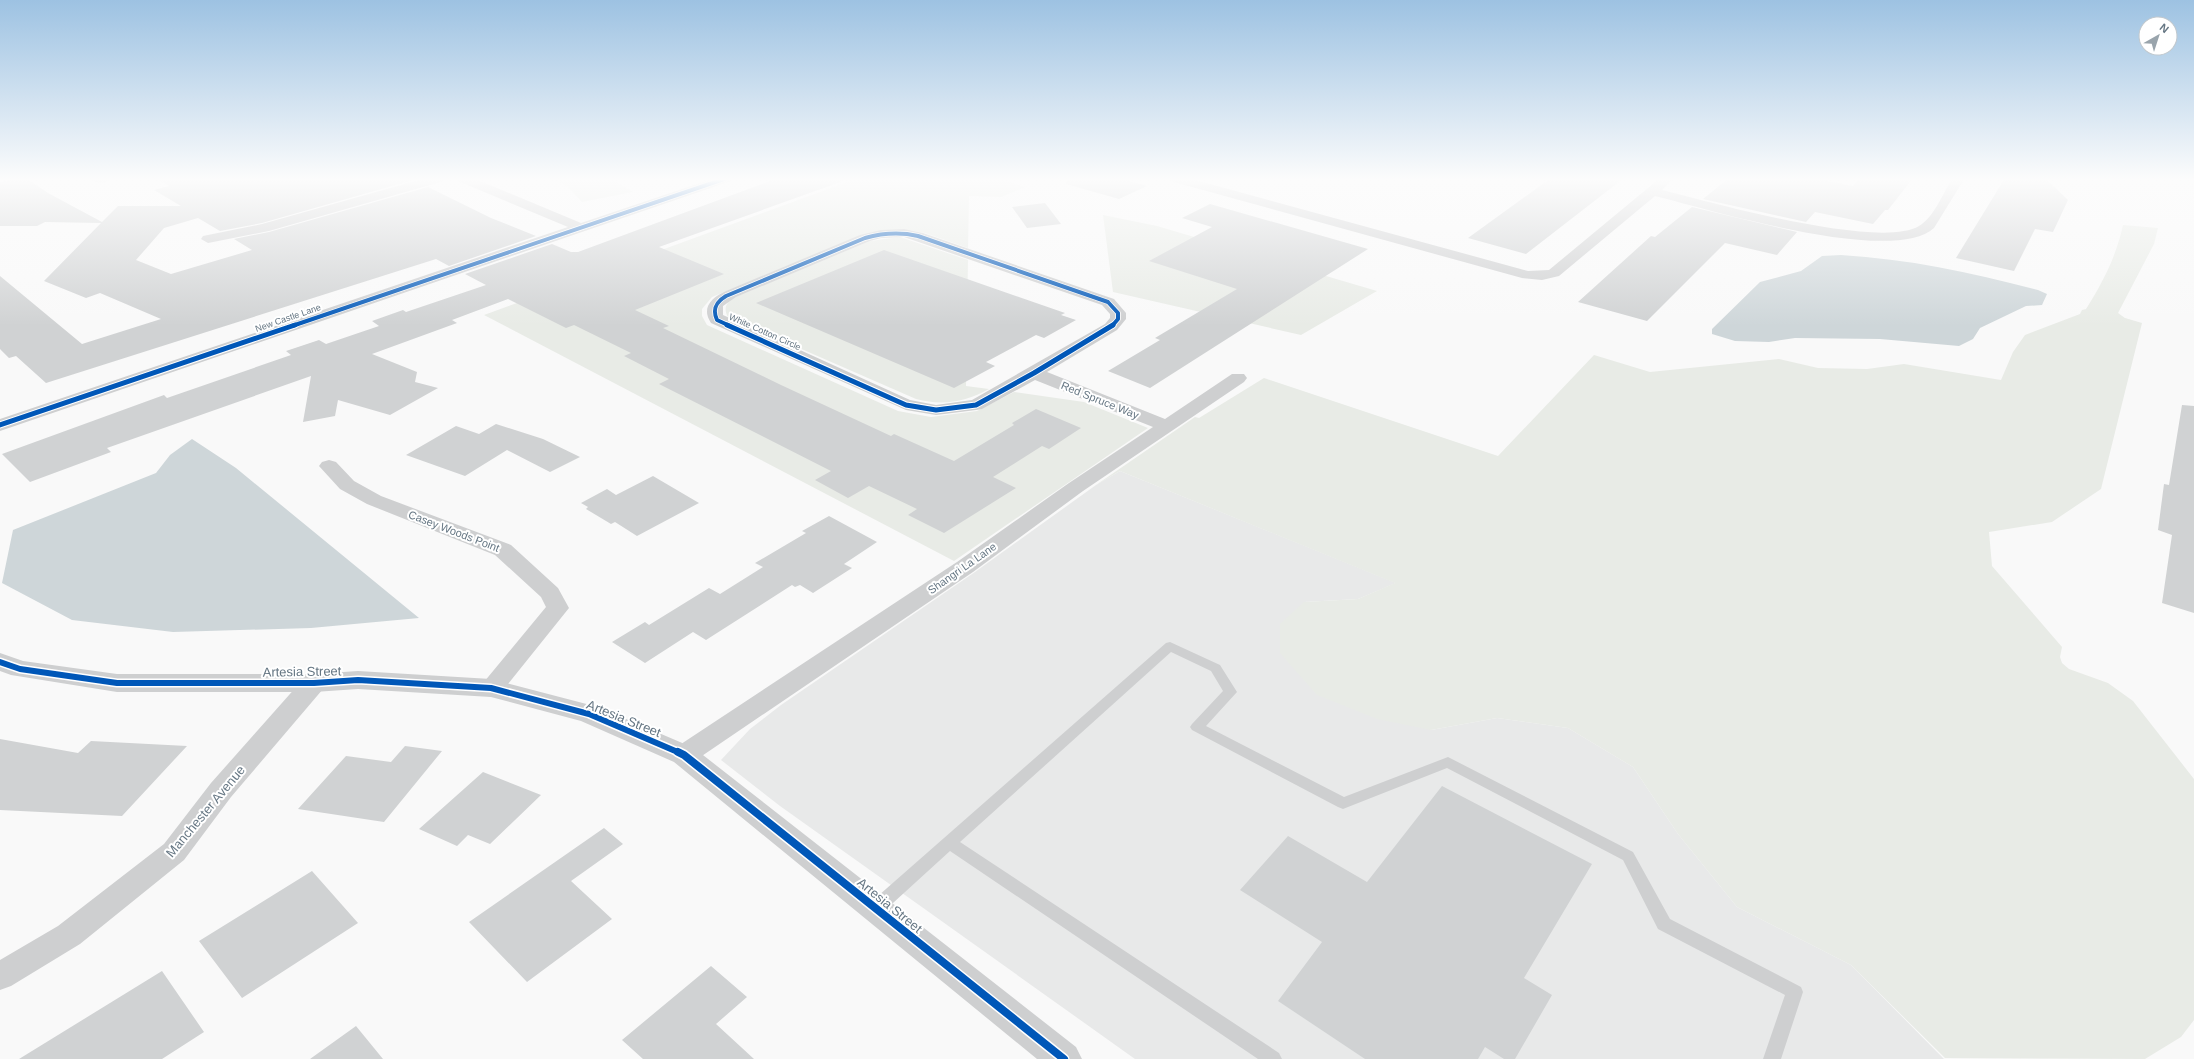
<svg xmlns="http://www.w3.org/2000/svg" width="2194" height="1059" font-family="Arial,sans-serif">
<style>
.built{fill:#e8e9e9}
.green{fill:#e8ebe6}
.water{fill:#ced6d9}
.building{fill:#d0d2d3}
.lines{fill:none;stroke-linecap:round;stroke-linejoin:round}
.service{fill:#cecfd0;fill-rule:evenodd}
.minor{fill:#cecfd0;fill-rule:evenodd}
.tertiary{fill:#cecfd0;fill-rule:evenodd}
.cycleway-far3-casing{stroke:#fff;stroke-width:5.5}
.cycleway-far2-casing{stroke:#fff;stroke-width:7}
.cycleway-far1-casing{stroke:#fff;stroke-width:9}
.cycleway-casing{stroke:#fff;stroke-width:11}
.cycleway-far3{stroke:#0057b8;stroke-width:4}
.cycleway-far2{stroke:#0057b8;stroke-width:5}
.cycleway-far1{stroke:#0057b8;stroke-width:6}
.cycleway{stroke:#0057b8;stroke-width:8}
.labels{text-anchor:middle;stroke-width:4;stroke-linejoin:round;paint-order:stroke}
.far-street-label{font-size:9px;fill:#657683;stroke:#fff}
.street-label{font-size:11px;fill:#657683;stroke:#fff}
.near-street-label{font-size:13px;fill:#657683;stroke:#fff}
</style>
<rect width="100%" height="100%" fill="#f9f9f9"/>
<!-- built -->
<path class="built" d="M1120,471l276,112 -38,16 -54,3 127,128 66,-12 71,10 65,39 45,67 59,73 114,58 93,94h-809l-355,-253 -59,-46 29,-31 31,-24 194,-133 121,-87z"/>
<!-- green -->
<path class="green" d="M550,178h63v2l20,12 -51,10 -15,-16z
M858,178h139l28,9 -24,10 -32,-1 -1,52 -43,-15 -16,-3 -50,6 -147,61 -10,12v7l5,9 191,86 33,6 46,-6 37,-19 70,10 64,26 -194,133 -470,-246z
M1103,215l54,11 220,65 -76,44 -188,-43z
M2123,225l35,3 -4,16 -36,69 7,5 17,5 -41,166 -49,33 -63,10 3,34 70,81 -2,10 2,6 7,6 39,14 25,18 61,78v241l-13,17 -36,22 -200,-1 -94,-93 -114,-58 -59,-73 -45,-67 -65,-39 -71,-10 -66,12 -54,-11 -60,-24 -37,-42v-29l24,-22 54,-3 37,-16 -275,-112 -24,14 99,-68 4,1 65,-40 234,78 96,-101 56,17 129,-13 39,9 49,1 37,-5 97,16 12,-28 12,-17 55,-21 2,-4 4,-1c17,-27 30,-52 37,-84z
M900,237l68,23 -2,126 23,3c-23,13 -47,17 -73,10l-188,-82c-6,-11 0,-16 10,-21l132,-55z"/>
<!-- water -->
<path class="water" d="M1841,255c68,4 132,18 197,35l9,4 -5,11 -16,1 -46,22 -7,11 -14,7 -79,-7 -85,-1 -26,4 -34,-1 -23,-7v-5l48,-47 41,-11 21,-15z
M192,439l44,29 183,150 -108,10 -138,4 -101,-12 -70,-37 11,-53 143,-57 14,-18z"/>
<!-- building -->
<path class="building" d="M19,178h7l22,15 54,29 16,-16h63l-27,-16 15,-4 -14,-8h253l5,2 -151,43 -42,8 -22,-13 -34,10 -28,32 35,14 81,-24 -18,-11 35,-7 159,-45 63,31 45,18 -87,30 -13,-7 -390,124 -30,-27 -7,2 -9,-9v-73l82,68 79,-25 -61,-26 -14,5 -42,-17 57,-58 -56,-1 -8,4h-37v-44z
M778,178h67l1,2 -187,67 65,27 -89,36 34,16 -6,2 118,57 110,51 3,-2 60,27 60,-36 -2,-2 24,-14 45,19 -32,21 -7,-3 -49,31 23,11 -72,45 -36,-18 9,-6 -48,-23 -21,12 -33,-18 16,-9 -172,-87 10,-5 -45,-23 7,-3 -57,-28 -8,3 -58,-29 -56,21 5,3 -85,31 45,18 -2,10 23,6 -48,27 -52,-15 -3,16 -32,6 8,-46 -204,72 4,4 -81,30 -28,-28 162,-59 3,3 124,-43 -5,-4 33,-11 7,4 53,-18 -7,-5 31,-11 3,2 80,-27 -21,-11 87,-30 19,8h7z
M1067,178h52l28,8 -28,13 -53,-15z
M1551,178h73l-98,76 -58,-16z
M1729,178h84l40,8 7,-8h53l-25,32h-3l-12,14 -58,-12 -9,10 -103,-23z
M2005,178h40l23,22 -15,32 -18,-3 -21,42 -58,-13z
M1045,203l16,21 -34,4 -15,-21z
M1210,204l158,45 -218,139 -42,-17 52,-31 -5,-2 82,-49 -88,-28 63,-34 -30,-9z
M1692,207l105,25 -20,23 -52,-12 -78,78 -69,-19 73,-66 4,1z
M884,250l181,63 -4,2 15,5 -32,18 -8,-3 -50,27 9,4 -41,22 -198,-85z
M2182,405l12,1v207l-32,-10 10,-68 -14,-5 6,-46 5,1z
M496,424l47,15 37,18 -30,15 -43,-22 -42,26 -59,-21 50,-29 23,8z
M653,476l46,27 -62,33 -22,-14 -4,2 -25,-15 2,-2 -7,-4 26,-14 9,6z
M829,516l48,26 -33,22 8,4 -39,25 -13,-8 -5,2 -3,-2 -86,55 -13,-8 -48,31 -33,-21 33,-20 4,3 60,-37 11,6 43,-27 -8,-4 51,-30 -4,-2z
M0,739l78,14 13,-12 96,5 -65,70 -122,-6z
M405,746l37,5 -58,71 -86,-13 48,-53 45,6z
M483,772l58,23 -51,49 -22,-9 -11,11 -38,-17z
M1442,786l150,78 -68,114 28,17 -37,64h-11l-19,-12 -7,12h-113l-87,-58 44,-59 -82,-52 48,-54 79,46z
M604,828l19,16 -52,37 41,38 -85,63 -58,-60z
M312,871l46,52 -116,75 -43,-57z
M711,966l36,31 -31,27 38,35h-111l-21,-19z
M162,971l42,61 -42,27h-143z
M356,1026l27,33h-73z"/>
<g class="lines">
<!-- service -->
<path class="service" d="M1170,642l50,23 17,27 -31,34 138,71 104,-40 185,95 37,67 131,68 2,5 -22,67h-18l22,-64 -127,-66 -35,-69 -176,-92 -99,39 -5,2 -5,-2 -146,-77 -2,-3 2,-3 31,-33 -12,-20 -40,-19 -211,190 319,211 3,6h-24l-308,-208 -68,62 -6,2 -6,-2 -2,-5 2,-5 296,-260z"/>
<!-- minor -->
<path class="minor" d="M90,178h22c-4,6 -18,6 -22,0z
M426,178h20l-2,3 -175,50 -61,12 -7,-4 2,-3 59,-12z
M456,178h17l108,45 134,-45h18l-2,3 -731,250v-12l568,-192 -110,-46z
M1168,178h20l340,93 21,-1 111,-92h14l-12,12c48,12 217,60 257,36 15,-9 23,-31 32,-45l-1,-3h12l1,3 -29,47c-42,38 -226,-19 -279,-32l-96,80 -17,4 -20,-2 -352,-97z
M904,229l19,4 191,66 12,14v6l-9,11 -70,42 118,47 67,-45h12l3,4 -3,4 -161,109 -110,81 -280,190 -9,3 -9,-3 -4,-7 4,-7 282,-186 112,-79 84,-56 -118,-47 -53,29 -6,1 -40,5 -30,-5 -195,-87c-10,-15 0,-25 15,-32l134,-56 21,-5zM904,237l198,68 8,9v4l-5,6 -133,76 -36,5 -26,-5 -187,-85v-9l13,-9 134,-56 11,-3z
M329,460l7,2 18,19 27,15 130,49 47,43 11,20 -69,86 -9,3 -9,-3 -3,-6 67,-81 -5,-10 -46,-42 -128,-51 -27,-15 -21,-23 3,-4z
M314,674l9,3 3,6 -3,6 -92,108 -47,63 -104,84 -69,42 -11,4v-30l58,-34 106,-82 47,-61 94,-106z"/>
<!-- tertiary -->
<path class="tertiary" d="M0,653l23,8 94,13h197l44,-3 133,8 107,28 96,41 382,299 6,12h-45l-363,-297 -93,-41 -90,-24 -133,-8 -44,3h-197l-106,-17 -11,-4z"/>
<defs>
<path id="cycleway-far3" d="M292,326l435,-148
M730,326l-13,-6c-5,-11 -1,-18 9,-24l139,-58c18,-5 35,-6 53,-2l190,66 10,11v6l-6,7"/>
<path id="cycleway-far2" d="M727,325l179,80 30,5 40,-5 58,-32 79,-48
M0,425l295,-100"/>
<path id="cycleway-far1" d="M0,662l20,7 97,14h197l44,-3 133,8 98,26 91,39"/>
<path id="cycleway" d="M678,752l6,3 380,304"/>
</defs>
<!-- cycleway-far3 casing -->
<use href="#cycleway-far3" class="cycleway-far3-casing"/>
<!-- cycleway-far2 casing -->
<use href="#cycleway-far2" class="cycleway-far2-casing"/>
<!-- cycleway-far1 casing -->
<use href="#cycleway-far1" class="cycleway-far1-casing"/>
<!-- cycleway casing -->
<use href="#cycleway" class="cycleway-casing"/>
<!-- cycleway-far3 -->
<use href="#cycleway-far3" class="cycleway-far3"/>
<!-- cycleway-far2 -->
<use href="#cycleway-far2" class="cycleway-far2"/>
<!-- cycleway-far1 -->
<use href="#cycleway-far1" class="cycleway-far1"/>
<!-- cycleway -->
<use href="#cycleway" class="cycleway"/>
</g>
<!-- sky -->
<linearGradient id="sky" x2="0" y2="1"><stop stop-color="#9dc2e2"/><stop offset="0.55" stop-color="#fcfcfc"/><stop offset="1" stop-color="#fcfcfc" stop-opacity="0"/></linearGradient>
<rect width="2194" height="326" fill="url(#sky)"/>
<g class="labels">
<!-- far-street labels -->
<g class="far-street-label">
<text transform="translate(288 318) rotate(-19)" y="3">New Castle Lane</text>
<text transform="translate(765 332) rotate(24)" y="3">White Cotton Circle</text>
</g>
<!-- street labels -->
<g class="street-label">
<text transform="translate(1100 400) rotate(22)" y="4">Red Spruce Way</text>
<text transform="translate(454 531) rotate(21)" y="4">Casey Woods Point</text>
<text transform="translate(962 568) rotate(-35)" y="4">Shangri La Lane</text>
</g>
<!-- near-street labels -->
<g class="near-street-label">
<text transform="translate(302 671) rotate(-1)" y="5">Artesia Street</text>
<text transform="translate(624 718) rotate(22)" y="5">Artesia Street</text>
<text transform="translate(205 811) rotate(-50)" y="5">Manchester Avenue</text>
<text transform="translate(890 905) rotate(39)" y="5">Artesia Street</text>
</g>
</g>
<!-- north arrow -->
<g transform="translate(2158 36) rotate(39)"><circle r="19" fill="#ffffff" stroke="#c1c8cd"/>
<path d="M0-3L7 15L0 10L-7 15Z" fill="#99a4ac"/>
<text y="-6" font-size="11" font-weight="bold" text-anchor="middle" fill="#657683">N</text>
</g>
</svg>
